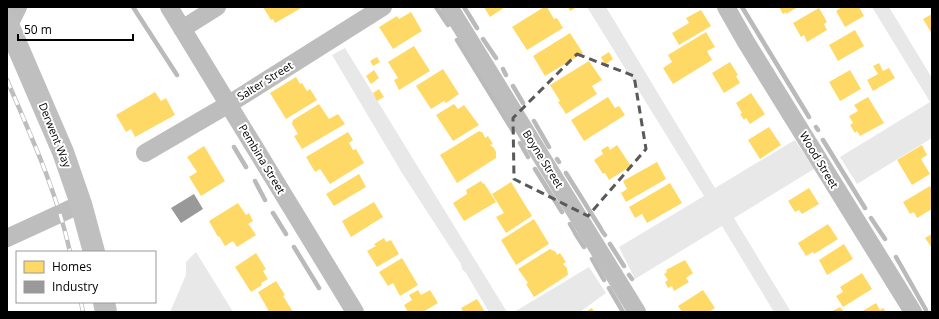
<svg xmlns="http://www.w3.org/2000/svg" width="939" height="319" font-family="'Open Sans',sans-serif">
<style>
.green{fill:#e8e8e8}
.homes{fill:#ffd966}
.industry{fill:#999}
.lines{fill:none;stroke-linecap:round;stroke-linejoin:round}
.stream{stroke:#bababa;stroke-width:4.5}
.minor{stroke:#bdbdbd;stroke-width:18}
.secondary{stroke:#bfbfbf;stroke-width:22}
.rail-casing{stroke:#bdbdbd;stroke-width:4.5}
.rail{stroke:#fff;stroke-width:3;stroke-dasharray:9;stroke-linecap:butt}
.marked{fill:none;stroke:#595959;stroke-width:3;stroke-dasharray:8 5;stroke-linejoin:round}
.labels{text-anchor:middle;stroke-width:4;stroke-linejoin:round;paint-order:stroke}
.street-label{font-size:11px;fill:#000;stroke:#fff}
</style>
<rect width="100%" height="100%" fill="#fff"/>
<!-- green -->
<path class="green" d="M587,7h19l109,181 80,-48 19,29 -80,49 57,94h-17l-52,-86 -87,53 -16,-32 85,-51z
M872,7h17l43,71v60l-75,46 -17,-27 90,-55z
M345,48l162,264h-18l-23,-39 -4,-4 -1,-5 -59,-91 -70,-118z
M196,252l37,60h-63l16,-37v-13z
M589,267l17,26 -26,19h-66z"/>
<!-- homes -->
<path class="homes" d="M263,7h40l-28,16 -2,-4 -2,1z
M484,7h21l-15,10z
M544,7h3l7,12 3,-1 6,10 -36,22 -15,-23z
M568,7h9l-7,4z
M779,7h19l-12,7v-2l-3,2z
M842,7h17l5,9 -19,11 -9,-16z
M819,8l8,14 -3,2 3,6 -20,12 -3,-7 -3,2 -8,-14z
M701,10l10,16 -32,19 -7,-12 17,-10 -3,-5z
M411,12l11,19 -29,18 -14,-22 18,-11 2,3z
M932,14v20l-9,-15z
M855,30l9,16 -26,15 -9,-16z
M706,32l9,15 -8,4 5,9 -39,24 -10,-16 9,-6 -4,-7z
M570,33l13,20 -38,23 -12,-20z
M414,46l16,25 -31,19 -5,-10 4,-2 -10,-16z
M609,52l4,7 -8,6 -4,-8z
M377,57l3,5 -7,4 -3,-5z
M589,61l13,19 -10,6 5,8 -31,20 -8,-12 2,-1 -10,-16z
M730,62l8,13 -2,1 4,7 -16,10 -12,-20z
M879,63l4,8 6,-3 6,10 -22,13 -6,-11 11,-6 -5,-8z
M443,69l16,25 -13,9 -2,-2 -13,8 -15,-23z
M374,70l5,8 -8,6 -5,-8z
M850,70l11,19 -21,12 -11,-19z
M296,77l4,7 2,-1 5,8 3,-2 7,11 -31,19 -16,-26z
M379,89l5,8 -7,4 -4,-8z
M155,92l6,9 5,-3 9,17 -40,22 -4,-8 -5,3 -10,-17z
M751,93l14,21 -15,10 -4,-6 -2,2 -4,-6 2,-1 -6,-10z
M608,97l7,11 4,-2 6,9 -41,26 -13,-21z
M868,97l16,26 -24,13 -3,-5 -2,2 -5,-8 3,-2 -4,-7 9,-5 -4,-6z
M319,104l10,15 9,-5 7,10 -43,25 -8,-13 4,-2 -6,-10 1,-4z
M454,104l4,5 6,-4 15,20 -26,16 -17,-26z
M769,127l12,18 -21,14 -12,-19z
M479,131l4,2 2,5 3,-2 5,8 -3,1 4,3 2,4v6l-39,25 -17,-28z
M348,132l5,8 -4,3 4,7 3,-1 8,14 -34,21 -10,-15 -5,3 -9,-15z
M617,145l14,21 -22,14 -4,-7 -2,1 -9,-14 9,-6 -2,-4 7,-4 2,4z
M922,145l5,10 -6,4 9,15 -18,11 -15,-25z
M204,146l21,35 -24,15 -12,-19 8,-5 -10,-15z
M657,162l9,17 -40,23 -5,-9 6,-4 -4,-8z
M359,174l7,13 -32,19 -8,-12z
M481,181l2,3 1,-1 12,19 -32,19 -11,-18 14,-9 -1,-4z
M511,182l21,34 -26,17 -10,-16 8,-4 -12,-19z
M670,183l12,20 -35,20 -5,-9 -7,4 -6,-11z
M930,186l2,4v19l-15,9 -3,-6 -4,2 -7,-12z
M809,188l10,16 -17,10 -3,-4 -4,2 -7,-11z
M374,202l9,15 -32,20 -9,-16z
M238,203l8,12 3,-2 4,8 -5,3 2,2 6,9 -19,12 -4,-6 -8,5 -6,-10 -1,1 -9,-16z
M534,219l15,25 -33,21 -15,-25z
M828,224l10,15 -24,15 -1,-2 -7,4 -8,-13z
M932,234v14l-7,-10z
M384,238l2,4 5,-2 8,14 -22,13 -10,-16 9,-5 -2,-2z
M844,244l9,15 -26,16 -8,-15z
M550,249l6,3 1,3 3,-2 6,9 -3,2 4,4 1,7 -34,22 -8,-13 2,-1 -10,-14z
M256,253l10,16 -3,2 5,8 -7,4 1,2 -11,7 -16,-25z
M402,258l16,27 -18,11 -7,-13 -5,3 -9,-14z
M685,260l8,13 -7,5 3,4 -15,9 -2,-5 -4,2 -3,-6 3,-2 -4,-6 3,-2 -1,-2z
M862,273l10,16 -29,18 -7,-11 7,-4 -3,-5z
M276,281l9,14 -2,1 10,16h-24l-3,-6 -8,-14z
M418,290l3,5 9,-5 8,13 -15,9h-15l-4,-7 8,-5 -3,-5z
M703,290l12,18 -6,4h-27l-4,-6z
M477,299l8,13h-22l-2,-4z
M876,303l4,7 3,-2 3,4h-25z
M840,307l4,5h-13z
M592,308l2,4h-9z"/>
<!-- industry -->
<path class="industry" d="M194,194l9,15 -22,14 -10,-15z"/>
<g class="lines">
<!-- stream -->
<path class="stream" d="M133,7l44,68
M436,7l12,18
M464,7l13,21
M742,7l67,110
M483,39l13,19
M457,40l56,91
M503,69l3,6
M513,86l10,17
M534,121l15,26
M816,127l2,3
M823,140l42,68
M520,143l8,14
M234,147l12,20
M557,159l2,3
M535,169l27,43
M566,173l35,56
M255,181l10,19
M273,213l13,21
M871,218l14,21
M570,224l4,7
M602,231l3,4
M575,233l9,14
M610,244l14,22
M294,247l25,41
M896,257l30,53
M592,259l12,21
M629,275l3,4
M609,288l14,24"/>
<!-- minor -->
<path class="minor" d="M169,7l186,305
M449,7l188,305
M726,7l20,35 167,270
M9,25l9,-18
M182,29l35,-22
M145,153l84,-49 154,-97
M7,238l74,-34"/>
<!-- secondary -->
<path class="secondary" d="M7,22l56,130 18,52 13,48
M104,302l2,10"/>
<defs>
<path id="rail" d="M7,80c24,56 50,112 63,172
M81,302l2,10"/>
</defs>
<!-- rail casing -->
<use href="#rail" class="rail-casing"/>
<!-- rail -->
<use href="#rail" class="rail"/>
</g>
<!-- marked area -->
<path class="marked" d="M577,54l57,22 12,73 -58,67 -74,-37 -1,-61z"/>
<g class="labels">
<!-- street labels -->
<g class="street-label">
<text transform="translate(265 81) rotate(-32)" y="4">Salter Street</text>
<text transform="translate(55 135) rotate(68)" y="4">Derwent Way</text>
<text transform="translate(262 159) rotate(59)" y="4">Pembina Street</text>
<text transform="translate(543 159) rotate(58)" y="4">Boyne Street</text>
<text transform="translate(819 160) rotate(59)" y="4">Wood Street</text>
</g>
</g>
<!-- border -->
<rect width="939" height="319" fill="none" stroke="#000000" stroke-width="16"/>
<!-- legend -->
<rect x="16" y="251" width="140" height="52" fill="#ffffff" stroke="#999999"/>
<rect x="24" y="261" width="20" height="12" fill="#ffd966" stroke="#999999"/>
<text x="52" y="271" font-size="12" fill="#000000">Homes</text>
<rect x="24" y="281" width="20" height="12" fill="#999999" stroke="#999999"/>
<text x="52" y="291" font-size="12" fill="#000000">Industry</text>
<!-- scale -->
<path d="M18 34v6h115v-6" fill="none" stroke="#000000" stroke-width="2"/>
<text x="24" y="34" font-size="12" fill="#000000" stroke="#ffffff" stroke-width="3" paint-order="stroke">50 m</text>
</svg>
